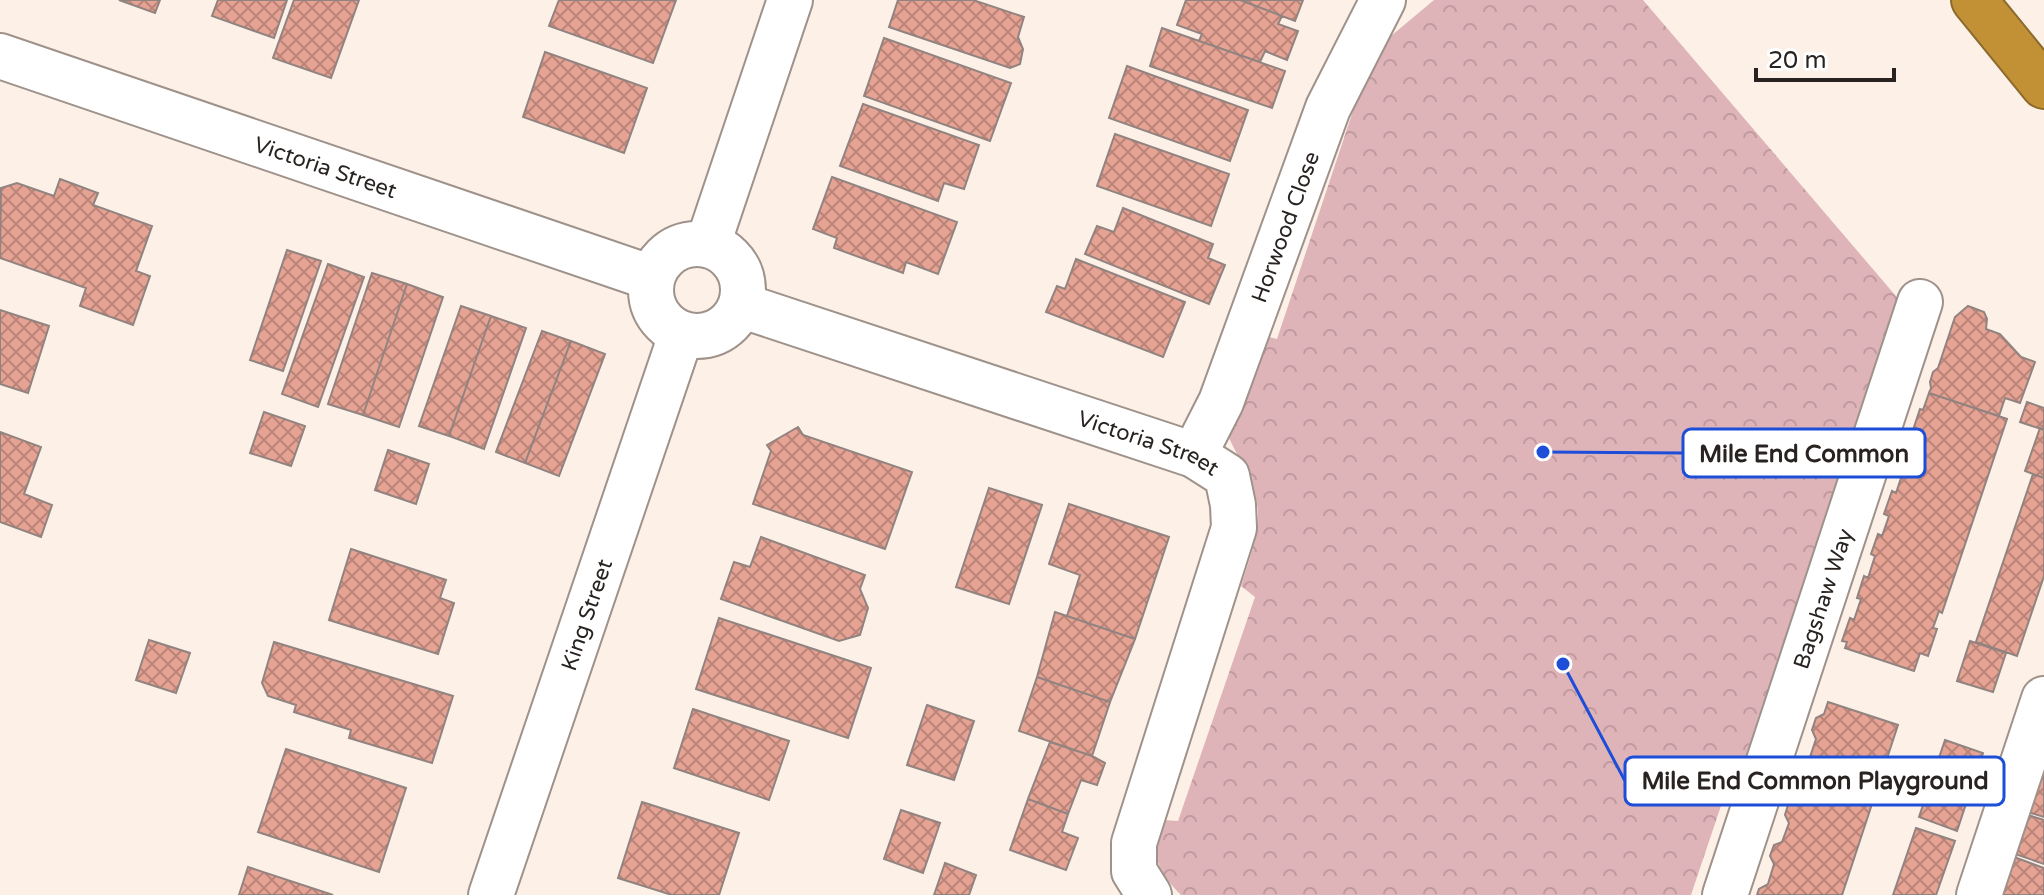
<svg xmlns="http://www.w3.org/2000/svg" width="2044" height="895" font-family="'Varela Round',sans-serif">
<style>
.park{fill:url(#park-crowns)}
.building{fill:url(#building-cross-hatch);stroke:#918380;stroke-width:2}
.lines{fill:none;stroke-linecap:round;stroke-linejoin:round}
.minor-casing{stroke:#9e928b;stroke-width:48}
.highway-casing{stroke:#8c6a2e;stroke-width:48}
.minor{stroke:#fff;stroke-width:44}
.highway{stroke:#c29136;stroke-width:44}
.labels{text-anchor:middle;stroke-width:8;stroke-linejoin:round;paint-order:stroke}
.street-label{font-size:22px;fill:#282320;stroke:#fff}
.leader{fill:none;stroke:#1d4ed8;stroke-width:3}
.callout-dot{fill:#1d4ed8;stroke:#fff;stroke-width:3}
.callout{fill:#fff;stroke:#1d4ed8;stroke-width:3}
.callout-label{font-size:24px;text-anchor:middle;font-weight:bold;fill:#282320}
</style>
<defs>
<pattern id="park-crowns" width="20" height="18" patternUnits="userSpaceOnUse" patternTransform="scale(2)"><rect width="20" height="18" fill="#dfb4b9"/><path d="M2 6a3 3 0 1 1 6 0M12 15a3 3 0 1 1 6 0" fill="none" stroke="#bf9a9f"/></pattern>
<pattern id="building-cross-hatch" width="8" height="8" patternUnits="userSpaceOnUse" patternTransform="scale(2)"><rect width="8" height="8" fill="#e6a394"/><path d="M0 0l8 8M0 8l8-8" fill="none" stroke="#ba8478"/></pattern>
</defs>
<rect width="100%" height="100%" fill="#fcf0e7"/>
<!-- park -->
<path class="park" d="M1434,0h209l258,302 -160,483 -12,-3 -38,113h-510c-27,-27 -29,-39 -18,-75l15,1 77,-224 -14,-11c7,-23 17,-48 17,-73 0,-23 -19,-54 -29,-75l40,-101 8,2 96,-288z"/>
<!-- building -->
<path class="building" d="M119,0h41l-5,13z
M218,0h69l-13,38 -62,-22z
M294,0h65l-28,78 -58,-20z
M559,0h117l-23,63 -104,-37z
M898,0h75l51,17 -6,20 5,12 -3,15 -10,4 -121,-41z
M1186,0h54l42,16 -4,8 20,7 -11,29 -22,-9 -5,11 -61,-21 3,-7 -25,-9z
M1240,0h63l-8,21z
M1162,28l123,43 -13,37 -122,-42z
M884,38l127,45 -21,58 -126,-45z
M545,52l102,36 -23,65 -101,-36z
M1127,66l121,44 -18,51 -121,-43z
M863,104l116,41 -15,44 -20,-6 -6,18 -98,-35z
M1115,134l114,40 -18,52 -114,-40z
M832,177l125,45 -19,52 -32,-12 -3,11 -69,-25 3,-10 -24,-9z
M60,179l38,14 -5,12 59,21 -16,45 14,5 -17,49 -53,-19 6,-18 -86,-30 1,-70 16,-5 37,13z
M1123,208l90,36 -5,14 17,7 -16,39 -124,-50 12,-28 17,6z
M287,250l34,11 -38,110 -33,-11z
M1076,259l109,43 -22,55 -117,-45 11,-26 8,3z
M328,264l36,13 -46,130 -36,-13z
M372,273l35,11 -44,131 -35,-11z
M407,284l36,13 -44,130 -36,-12z
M461,306l30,10 -42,120 -30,-10z
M1968,306l16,6 3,7 -1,10 14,5 21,23 14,5 -15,41 -15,-5 -6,18 -70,-23 2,-5 -1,-6 3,-10 5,-4 17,-51z
M0,310l49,16 -21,67 -28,-9z
M491,316l35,12 -42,121 -35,-13z
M542,331l29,10 -46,122 -29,-11z
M571,341l34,13 -46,122 -34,-13z
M1929,393l78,26 -65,194 -3,-2 -6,17 4,1 -9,27 -8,-3 -6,18 -69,-23 2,-6 -5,-1 8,-23 4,2 7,-21 -4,-1 7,-22 4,2 7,-22 -4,-2 7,-20 4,2 7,-20 -5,-2 8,-23 4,2 7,-21 -3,-1 6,-21 4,1 7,-21h-4l7,-21 3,1z
M2027,402l17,6v22l-24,-8z
M264,412l41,14 -14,40 -41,-13z
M798,427l5,8 109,37 -27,77 -132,-45 18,-53 -4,-6z
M2040,428l4,2v48l-19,-7z
M0,432l41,15 -17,47 28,11 -11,32 -41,-15z
M388,450l41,14 -13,40 -41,-14z
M2033,474l11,4v98l-27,80 -41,-14z
M989,488l53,17 -33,99 -53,-17z
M1069,504l100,33 -34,102 -68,-23 13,-41 -31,-11z
M761,537l104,38 -5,14 8,19 -8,27 -21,6 -118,-42 13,-37 16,5z
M351,549l95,31 -6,18 14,5 -16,51 -109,-34z
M1055,612l80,27 -25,63 -73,-25z
M719,618l152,50 -23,70 -152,-49z
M149,640l41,13 -14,40 -40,-13z
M1970,641l36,12 -13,39 -36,-11z
M274,642l179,54 -21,67 -83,-25 2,-8 -57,-18 2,-7 -28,-9 -6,-13z
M1037,677l73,25 -18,54 -73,-25z
M1828,702l70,23 -56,170h-85l2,-6 9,-5 6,-20 -4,-8 4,-11 8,-3 7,-19 -4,-8 3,-10 8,-4 6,-20 -4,-8 4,-12 8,-4 6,-18 -4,-9 4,-12 8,-4z
M927,705l47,16 -20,59 -47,-15z
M693,709l96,32 -20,59 -95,-32z
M1945,740l38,13 -26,78 -38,-14z
M1050,742l42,14 13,7 -8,22 -16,-5 -13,34 -40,-15z
M286,749l120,39 -27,84 -121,-40z
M2042,773l2,1v43l-16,-5z
M1028,799l40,15 -6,18 16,6 -12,32 -56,-20z
M642,802l97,31 -20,62h-47l-54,-17z
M901,810l39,13 -17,50 -39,-14z
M2028,815l16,5v44l-29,-10z
M1916,828l39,13 -19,54h-43z
M2014,857l30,11v27h-43z
M945,863l31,12 -7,20h-35z
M248,867l85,28h-94z"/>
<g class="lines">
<defs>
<g id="minor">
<path id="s1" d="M0,56l652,222"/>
<circle cx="697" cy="290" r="46"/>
<path d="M708,244l82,-244"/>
<path id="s2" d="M743,306l451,149 33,21 6,29 1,23 -100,315v28l15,24"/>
<path id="s3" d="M1194,455l27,-53 107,-294 55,-108"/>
<path id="s4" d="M491,895l190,-560"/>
<path id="s5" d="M1725,895l195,-593"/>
<path d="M1979,895l65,-196"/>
</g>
<path id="highway" d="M1974,0l70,86"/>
</defs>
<!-- minor casing -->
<use href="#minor" class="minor-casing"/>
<!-- highway casing -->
<use href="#highway" class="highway-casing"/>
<!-- minor -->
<use href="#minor" class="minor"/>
<!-- highway -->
<use href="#highway" class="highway"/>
</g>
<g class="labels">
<!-- street labels -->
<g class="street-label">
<text dy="8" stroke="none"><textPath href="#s1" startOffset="344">Victoria Street</textPath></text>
<text dy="8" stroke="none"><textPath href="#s3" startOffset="246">Horwood Close</textPath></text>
<text dy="8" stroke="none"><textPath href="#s2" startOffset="428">Victoria Street</textPath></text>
<text dy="8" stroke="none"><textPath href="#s5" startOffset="312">Bagshaw Way</textPath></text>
<text dy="8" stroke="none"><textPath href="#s4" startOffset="296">King Street</textPath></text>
</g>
</g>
<!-- callouts -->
<path class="leader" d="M1543 452L1683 453M1563 664L1625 781"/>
<g class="callout-dot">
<circle cx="1543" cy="452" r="8"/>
<circle cx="1563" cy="664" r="8"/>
</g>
<g class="callout">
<rect x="1683" y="429" width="242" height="48" rx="8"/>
<rect x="1625" y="757" width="379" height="48" rx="8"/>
</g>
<g class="callout-label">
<text x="1804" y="462">Mile End Common</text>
<text x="1815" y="789">Mile End Common Playground</text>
</g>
<!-- scale -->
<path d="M1756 68v12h138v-12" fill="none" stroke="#282320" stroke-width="4"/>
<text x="1768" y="68" font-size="24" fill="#282320" stroke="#ffffff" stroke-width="6" paint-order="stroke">20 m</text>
</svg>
